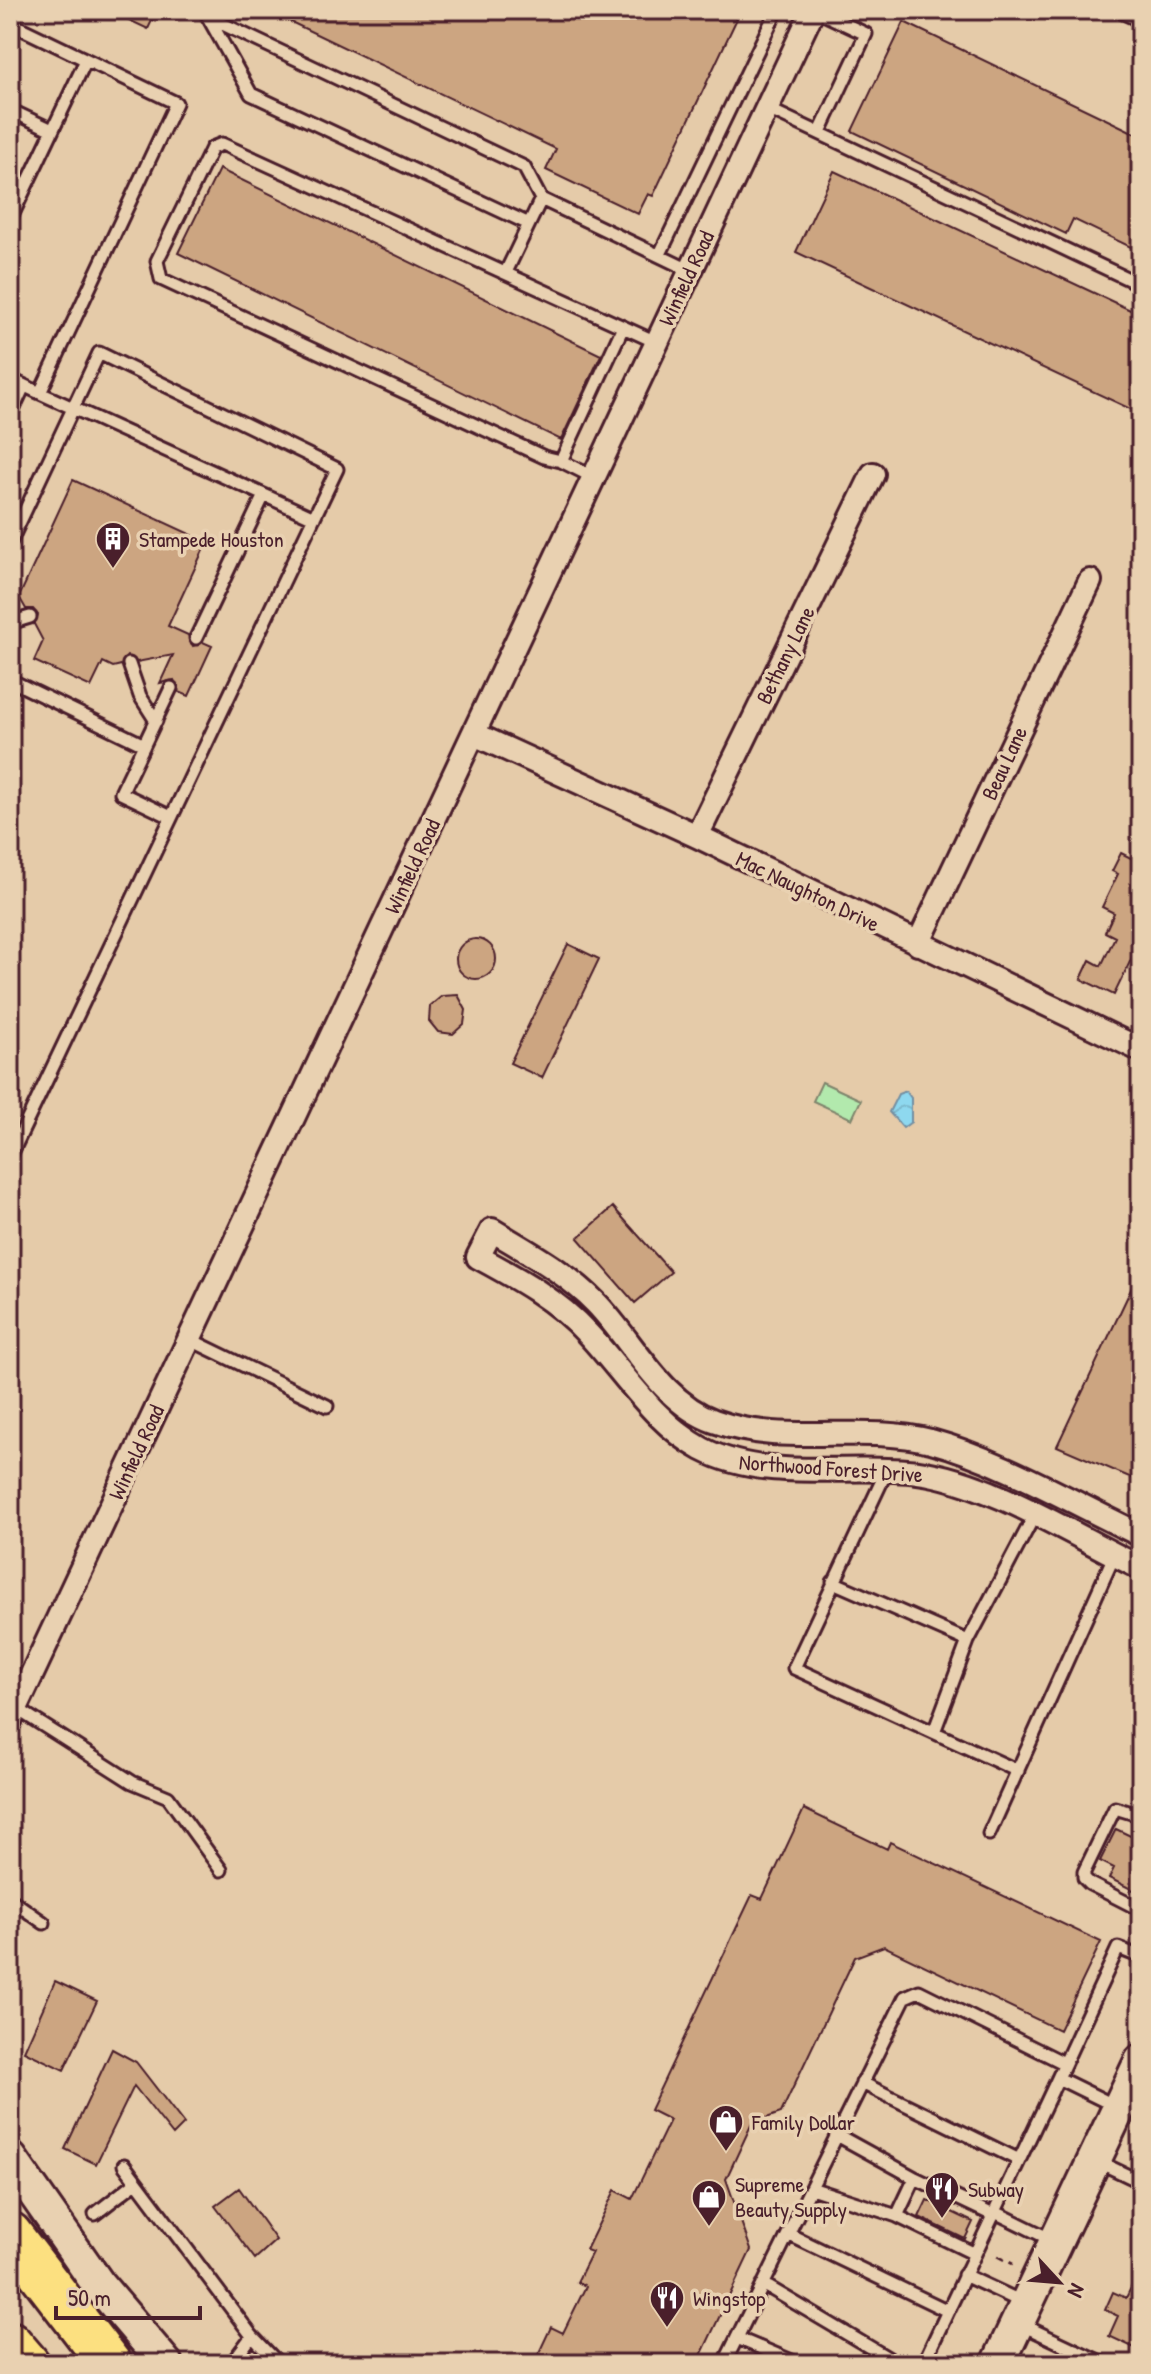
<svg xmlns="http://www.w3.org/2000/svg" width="1151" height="2374" font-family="'Patrick Hand',sans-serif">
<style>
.green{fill:#b2e9ad;stroke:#7e846c;stroke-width:2}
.water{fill:url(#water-waves);stroke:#738ea1;stroke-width:2}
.building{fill:#cca581;stroke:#4a1f2b;stroke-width:2}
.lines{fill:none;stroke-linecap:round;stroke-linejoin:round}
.service-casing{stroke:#4a1f2b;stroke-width:17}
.minor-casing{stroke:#4a1f2b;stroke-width:28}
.secondary-casing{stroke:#4a1f2b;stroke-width:38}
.motorway-casing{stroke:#4a1f2b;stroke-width:48}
.path{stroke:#4a1f2b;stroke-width:3;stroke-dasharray:8 6;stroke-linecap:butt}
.service{stroke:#e9d1b1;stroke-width:11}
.minor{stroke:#e9d1b1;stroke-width:22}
.secondary{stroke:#e9d1b1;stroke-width:32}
.motorway{stroke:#fce080;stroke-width:42}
.labels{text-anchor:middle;stroke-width:7;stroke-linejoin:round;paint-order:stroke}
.street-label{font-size:22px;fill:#4a1f2b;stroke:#e9d1b1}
.poi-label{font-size:22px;fill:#4a1f2b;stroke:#e9d1b1;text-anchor:start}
</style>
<defs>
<pattern id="water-waves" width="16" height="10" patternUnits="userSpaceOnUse" patternTransform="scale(2)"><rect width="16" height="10" fill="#8ed8ef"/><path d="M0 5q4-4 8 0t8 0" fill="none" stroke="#7cb9cd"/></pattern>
</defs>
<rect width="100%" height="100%" fill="#e5cba9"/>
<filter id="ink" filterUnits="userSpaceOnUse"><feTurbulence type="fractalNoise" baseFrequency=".0125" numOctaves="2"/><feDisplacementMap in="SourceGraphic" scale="16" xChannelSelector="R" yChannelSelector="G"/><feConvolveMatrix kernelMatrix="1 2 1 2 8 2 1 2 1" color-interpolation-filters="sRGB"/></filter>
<g filter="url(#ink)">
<!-- green -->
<path class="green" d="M822,1082l39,18 -9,19 -39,-18z"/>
<!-- water -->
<path class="water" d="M906,1091l5,7v24l-8,6 -14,-16 9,-18z"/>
<!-- building -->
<path class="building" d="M108,10h49l-9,19z
M266,10h475l-88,186 -5,-2 -10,20 -92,-44 10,-21z
M904,22l237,114v116l-68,-33 -7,15 -214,-103z
M219,169l382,186 -40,85 -383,-187z
M834,171l307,144v99l-345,-162z
M73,480l134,62 -39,84 20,9 5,11 10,-4 9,4 -23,50 -10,-4 -5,-12 -14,3 13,-28 -36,7 -10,-6 -6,9 -8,2 -10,-5 -12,25 -57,-26 9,-20 -9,-17 4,-9 -5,-6h-7l-7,-12z
M1121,853l20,10v76l-27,56 -33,-16 9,-19 11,6 14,-29 -10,-5 9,-19 -12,-6 16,-33 -6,-3z
M456 959a20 20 0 1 1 40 0a20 20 0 1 1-40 0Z
M568,944l31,15 -57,119 -32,-15z
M458,995l8,15 -2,14 -11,10 -15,-2 -9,-11 1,-15 12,-10z
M613,1207l58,65 -36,31 -57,-65z
M1141,1268v214l-84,-36z
M804,1809l83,40 3,-7 211,100 -42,88 -175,-84 -29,11 -74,156 -29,10 -26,56 25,71 -54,114h-150l-11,-5 15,-32 12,6 23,-47 -9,-4 15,-30 -6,-2 29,-60 17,9 38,-79 -20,-10 102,-215 10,4z
M1116,1829l25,12v53l-32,-16 5,-10 -14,-7z
M55,1981l42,20 -33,69 -40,-19z
M112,2049l24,13 48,62 -11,11 -39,-49 -38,78 -31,-15z
M239,2188l37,52 -21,19 -40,-53z
M927,2200l46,22 -8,17 -46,-22z
M1141,2267v84l-32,-15 9,-20 -13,-6 8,-18 13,6z"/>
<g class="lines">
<defs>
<path id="service" d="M815,10l51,24 -46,98
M1117,10l24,11
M208,17l316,150 17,32 148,71
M208,17l43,77 278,130
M10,23l166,80 -136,290 -30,-14
M766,108l375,177
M10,110l42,20
M10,220l76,-160
M660,254l117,-244
M506,272l35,-73
M623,327l-62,134 -17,-4 -383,-178 -4,-18 55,-113 10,-4 434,198
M40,393l224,102 -68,143
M10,416l14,-30
M561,461l32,16
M264,495l50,23
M10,543l89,-190 238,116 -327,688
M10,623l20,-6
M129,664l11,32 16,25
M10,680l134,65 -23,48 50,24
M144,745l27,-57
M189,1339l138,67
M887,1470l-93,198 224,103
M833,1582l135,59
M16,1708l116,74 36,15 53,73
M934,1732l34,-91 66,-125
M1141,1816l-26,-8 -31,64v6l6,6 51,26
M989,1834l125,-278
M10,1899l34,24
M862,2083l157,77
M1115,2106l-57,-28 60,-130 23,9
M837,2135l78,43
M1099,2162l42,20
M124,2165l128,171 -21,28
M811,2188l86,28
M995,2212l57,28
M95,2214l41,-32
M788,2234l160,77
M975,2254l-78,-38 18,-38 78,37
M964,2275l58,27
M763,2284l135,80
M1018,2323l87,41
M252,2336l27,28
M737,2338l62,26
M724,2364l181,-367 14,-6 145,72
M923,2364l135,-286
M1069,2364l7,-14"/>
<path id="minor" d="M474,734l223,102 444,214
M697,836l176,-362
M918,944l172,-363
M1141,1535c-66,-31 -140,-75 -210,-94 -72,-18 -146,6 -217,-20 -53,-19 -81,-80 -118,-118 -30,-31 -68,-51 -104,-73l-14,27c39,21 79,43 109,76 37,39 67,90 115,116 65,34 146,14 216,23 71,9 158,65 223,96
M10,1721l803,-1711"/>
<path id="secondary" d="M10,2158l88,126 68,80
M998,2364l143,-303"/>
<path id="motorway" d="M10,2234l100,130
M10,2343l18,21"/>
</defs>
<!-- service casing -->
<use href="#service" class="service-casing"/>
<!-- minor casing -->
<use href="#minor" class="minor-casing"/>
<!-- secondary casing -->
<use href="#secondary" class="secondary-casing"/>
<!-- motorway casing -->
<use href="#motorway" class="motorway-casing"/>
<!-- path -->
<path class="path" d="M997,2256l16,8"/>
<!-- service -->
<use href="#service" class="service"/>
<!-- minor -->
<use href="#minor" class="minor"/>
<!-- secondary -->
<use href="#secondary" class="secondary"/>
<!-- motorway -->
<use href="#motorway" class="motorway"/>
</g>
</g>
<!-- icons -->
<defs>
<symbol id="building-pin" viewBox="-11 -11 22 30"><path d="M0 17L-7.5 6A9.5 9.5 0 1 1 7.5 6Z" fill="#4a1f2b" stroke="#e9d1b1"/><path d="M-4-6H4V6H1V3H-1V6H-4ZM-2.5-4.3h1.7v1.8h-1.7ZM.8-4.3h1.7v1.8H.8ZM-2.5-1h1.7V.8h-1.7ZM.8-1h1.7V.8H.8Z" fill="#fff"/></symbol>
<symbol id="shop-pin" viewBox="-11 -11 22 30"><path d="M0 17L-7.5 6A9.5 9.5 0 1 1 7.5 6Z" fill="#4a1f2b" stroke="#e9d1b1"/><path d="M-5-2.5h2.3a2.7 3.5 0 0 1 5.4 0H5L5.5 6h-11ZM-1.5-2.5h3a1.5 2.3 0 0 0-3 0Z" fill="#fff"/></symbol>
<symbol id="restaurant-pin" viewBox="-11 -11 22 30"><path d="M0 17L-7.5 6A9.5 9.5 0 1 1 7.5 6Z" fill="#4a1f2b" stroke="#e9d1b1"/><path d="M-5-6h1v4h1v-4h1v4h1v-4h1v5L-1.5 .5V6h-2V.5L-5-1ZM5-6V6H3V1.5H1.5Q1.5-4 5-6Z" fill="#fff"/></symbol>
</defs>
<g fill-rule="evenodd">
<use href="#building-pin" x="93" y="519" width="40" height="54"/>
<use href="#shop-pin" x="706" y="2102" width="40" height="54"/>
<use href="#restaurant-pin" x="922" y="2169" width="40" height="54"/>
<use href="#shop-pin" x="689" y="2177" width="40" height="54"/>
<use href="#restaurant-pin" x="647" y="2278" width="40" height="54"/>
</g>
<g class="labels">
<!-- street labels -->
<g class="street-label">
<text transform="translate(686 278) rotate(-65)" y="8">Winfield Road</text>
<text transform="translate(785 655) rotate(-64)" y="8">Bethany Lane</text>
<text transform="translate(1004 763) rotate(-65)" y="8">Beau Lane</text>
<text transform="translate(412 866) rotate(-65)" y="8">Winfield Road</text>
<text transform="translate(808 891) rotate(26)" y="8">Mac Naughton Drive</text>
<text transform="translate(136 1452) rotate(-65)" y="8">Winfield Road</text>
<text transform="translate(831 1468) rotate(4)" y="8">Northwood Forest Drive</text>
</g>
<!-- poi labels -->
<g class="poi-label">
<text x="139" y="547">Stampede Houston</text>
<text x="752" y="2130">Family Dollar</text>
<text x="735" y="2192">Supreme<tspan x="735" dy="25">Beauty Supply</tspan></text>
<text x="968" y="2197">Subway</text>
<text x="693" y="2306">Wingstop</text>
</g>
</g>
<!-- margin -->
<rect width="1151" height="2374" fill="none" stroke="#e9d1b1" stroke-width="40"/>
<rect x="20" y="20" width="1111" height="2334" fill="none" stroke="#4a1f2b" stroke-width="3" filter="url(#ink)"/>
<!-- north arrow -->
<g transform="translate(1059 2282) rotate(116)" stroke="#e9d1b1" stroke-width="6" paint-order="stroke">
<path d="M0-6L14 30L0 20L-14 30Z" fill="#4a1f2b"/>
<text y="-12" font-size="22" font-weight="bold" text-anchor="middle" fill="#4a1f2b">N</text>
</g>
<!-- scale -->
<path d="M56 2306v12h144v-12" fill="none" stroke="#4a1f2b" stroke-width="4"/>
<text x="68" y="2306" font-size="24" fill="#4a1f2b" stroke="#e9d1b1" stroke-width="6" paint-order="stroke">50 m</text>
</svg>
